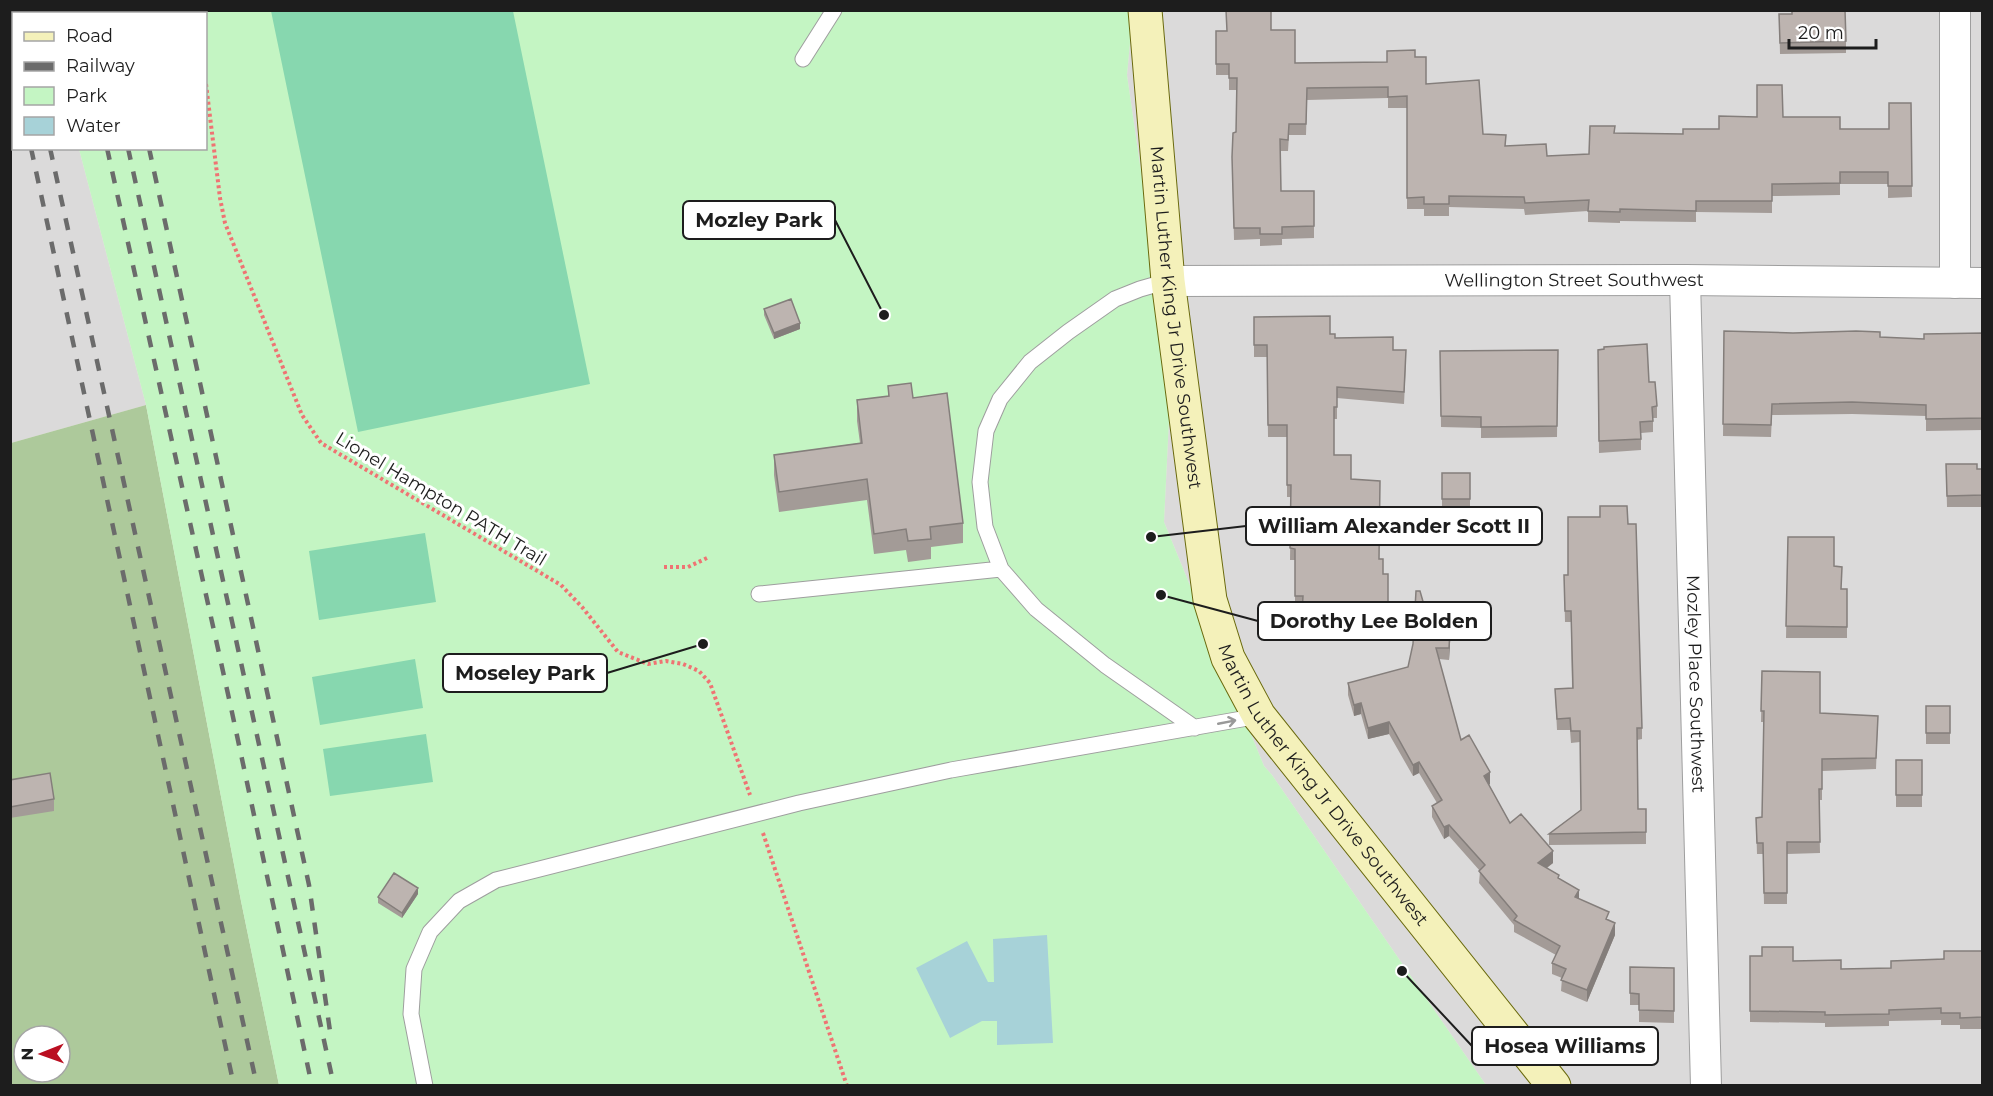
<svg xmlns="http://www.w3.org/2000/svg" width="1993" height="1096" font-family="Montserrat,sans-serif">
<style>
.residential{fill:#dbdada}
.forest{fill:#adc99b;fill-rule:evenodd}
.park{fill:#c4f5c3}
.pitch{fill:#87d7af}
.water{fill:#a7d2d8}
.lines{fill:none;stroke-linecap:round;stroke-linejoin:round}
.service-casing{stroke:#9e9e9e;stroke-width:17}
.minor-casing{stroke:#9e9e9e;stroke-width:32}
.secondary-casing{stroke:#6a6a0d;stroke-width:35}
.path{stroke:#ef7373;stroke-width:4;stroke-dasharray:3 3;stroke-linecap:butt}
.service{stroke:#fff;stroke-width:15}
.minor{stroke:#fff;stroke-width:30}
.secondary{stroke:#f4f1ba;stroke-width:33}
.rail{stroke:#6b6b6b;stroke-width:4.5;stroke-dasharray:12 12;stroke-linecap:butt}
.wall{fill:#a39b97}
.shaded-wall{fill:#847e7b}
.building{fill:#bdb4b0;stroke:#847e7b;stroke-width:1.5}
.oneway{stroke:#999}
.labels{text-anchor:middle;stroke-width:6;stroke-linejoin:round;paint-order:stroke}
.street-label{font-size:18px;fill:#1d1d1d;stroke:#fff}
.leader{fill:none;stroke:#1d1d1d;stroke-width:2}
.callout-dot{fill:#1d1d1d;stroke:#fff;stroke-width:2}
.callout{fill:#fff;stroke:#1d1d1d;stroke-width:2}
.callout-label{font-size:20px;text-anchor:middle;font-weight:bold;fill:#1d1d1d}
</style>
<rect width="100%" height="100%" fill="#ede9e3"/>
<!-- residential -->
<path class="residential" d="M11,11h31l1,2 -29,1v134l65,1 67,256 -135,38z
M1133,11h849v1074h-496l-214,-310 -8,-9 -100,-244 7,-143 -44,-304z"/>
<!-- forest -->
<path class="forest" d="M146,405l95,496 38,184 -268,1v-643zM24,1036h36v36h-36z"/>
<!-- park -->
<path class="park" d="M42,11h1091l-6,64 44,304 -7,143 100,244 8,9 214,310h-1207l-38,-184 -95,-496 -67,-256 127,-1v-134h-163z"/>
<!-- pitch -->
<path class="pitch" d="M271,11h242l77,373 -232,48z
M425,533l11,69 -117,18 -10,-69z
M415,659l8,49 -103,17 -8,-48z
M426,734l7,48 -103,14 -7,-47z"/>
<!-- water -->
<path class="water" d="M1047,935l6,108 -56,2v-24h-15l-32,17 -34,-70 51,-27 21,41h6l-1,-43z"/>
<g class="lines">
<defs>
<path id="service" d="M803,59l31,-49
M1168,281l-28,8 -25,10 -47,33 -38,30 -30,37 -14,32 -6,51 5,45 16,42 35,40 69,56 90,63
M759,594l242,-25
M425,1086l-14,-72 3,-45 16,-37 29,-31 37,-21 303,-77 152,-33 308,-54"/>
<g id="minor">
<path id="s1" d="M1685,280l21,806"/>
<path id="s2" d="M1168,281l517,-1 297,3"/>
<path d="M1955,283v-273"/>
</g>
<g id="secondary">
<path id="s3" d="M1145,10l23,271 42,319 18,58 31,58 295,370"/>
</g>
</defs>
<!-- service casing -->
<use href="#service" class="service-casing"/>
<!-- minor casing -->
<use href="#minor" class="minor-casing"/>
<!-- secondary casing -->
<use href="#secondary" class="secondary-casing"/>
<!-- path -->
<path class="path" d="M164,10v4
M180,10v4
M197,10v4
M206,84l14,114 5,25 77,192 19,28 240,142 21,22 36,45 30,12 18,-3 17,3 16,7 11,12 40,112
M664,567h24l19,-9
M763,833l84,253"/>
<!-- service -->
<use href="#service" class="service"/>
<!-- minor -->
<use href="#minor" class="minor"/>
<!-- secondary -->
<use href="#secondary" class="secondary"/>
<!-- rail -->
<path class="rail" d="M20,10l1,4
M80,10v4
M100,10l1,4
M10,56l4,14
M31,148l203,938
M50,148l207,938
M107,148l123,555 82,383
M128,148l206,938
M149,148l160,737 22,153"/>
</g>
<!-- wall -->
<path class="wall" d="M1779,14h12l55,27v12l-66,1z
M1271,30l24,33 92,-1 28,-5 11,27 57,50 23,12 41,10 42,-2 26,-21 68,1 36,-5 64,-12 57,12h49l22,-26 1,94 -24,1v-14h-48v11l-68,1v17l-76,-1v10l-76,-1v2l-32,-1v-11l-63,4 -1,-6 -75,-2v9h-25v-7h-17v-101h-19v-10l-81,2 -1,35h-17l-1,16h-8l1,40h33v47l-32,1v6l-22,1v-7l-26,1 -2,-83 4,-25v-42h-7v-15h-13v-44z
M764,309l36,20 -26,10 -10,-24z
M1254,317l76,17 5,4 58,12 13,12 -2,42 -67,-6v21h-3v36l17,24 28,80 4,15h5v51l-86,1 1,-18 -8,-1v-47h-5l1,-63h-4v-60h-19l-1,-80h-13z
M1724,331l200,8 59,-6v97l-57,1v-15l-74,-2 -80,1 -1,22 -48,-1z
M1558,350l-1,87 -76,1v-10l-40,-1 -1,-76z
M1598,350l51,32 8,24v12h-4v14l-12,1v17l-42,3z
M888,386l25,12 50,125v20l-32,4v12l-23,3 -2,-12 -32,4 -7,-54 -88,12 -5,-37v-20l86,-12 -3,-22v-21l31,-4z
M1946,464l31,5h6v38h-36z
M1442,473h28v38h-28z
M1628,524l14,204v11l-5,1 1,69h8v35l-97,1v-11l32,-24 -1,-68 -9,1 -1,-13h-13l-2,-41 17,-1 -1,-66h-6l-1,-47h4z
M1788,537l46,29 7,23h6v49h-61z
M1426,612l25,14 -2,34 -10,-1 22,81 29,44 -1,1 21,38 43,40 -6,5 32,31 30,22 6,14 -28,67 -26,-11 1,-13 -10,-4v-11l4,-8 -42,-23v-7l-35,-42 1,-12 -31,-35 -5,3 -12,-22v-11l5,-3 -18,-30 -6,3 -24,-42 -21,5 -7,-25 -7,2 -6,-21v-12l60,-16z
M1762,671l58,42 58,3 -2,53 -54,2v29h-3l1,53 -33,1v50h-23l-1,-50h-6l-1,-36 6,-1 2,-95h-3z
M1926,706h24v38h-24z
M1896,760h26v47h-26z
M10,780l44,19v12l-44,7z
M418,894l-16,24 -24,-15v-6z
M1983,951v78h-23v-4h-19v-5l-52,1v5l-64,1v-4l-75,-1v-66l43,5 48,8 50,-1z
M1674,968v55l-35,-1v-17h-9v-12z"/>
<!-- shaded-wall -->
<path class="shaded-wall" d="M800,323v6l-26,10v-6z
M1451,614v12l-2,34v-12z
M1361,703v11l-7,2v-11z
M1389,722v12l-21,5v-11z
M1419,762v11l-6,3v-11z
M1490,772v12l-6,3v-11z
M1449,825v11l-5,3v-12z
M1553,851v12l-15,11v-11z
M418,888v6l-16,24v-5z
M1579,890v11l-4,-4z
M1615,923v12l-28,67v-12z"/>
<!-- building -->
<path class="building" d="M1226,10h45v20h24v33l92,-1v-11l28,-1v7h11v27l53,-4 4,54 23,1 -1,11 41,-2 1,12 42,-2 1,-28h25l-1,7 69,1v-5h36v-13l38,1v-32h25l1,32h57v12h49v-26h22l1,83h-24v-14h-48v11l-68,1v17h-76v10l-76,-2v3l-32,-1 1,-11 -64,3 -1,-6 -75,-1v8h-25v-7l-17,1v-102l-19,1v-10l-81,1 -1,36h-17l-1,16 -8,-1 1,52h33v35l-32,1v7h-22v-6h-26l-2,-71 1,-24 3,-1 1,-54h-8v-14h-13v-33h11z
M1792,10h53l1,31 -66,2 -1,-29h13z
M791,299l9,24 -26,10 -10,-24z
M1330,316v18h5v4l58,-1v13h13l-2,42 -67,-5v20h-3v48h17v24l29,2 -1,78h4v15h5v40h-86l1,-18h-8v-47l-5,-1 1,-63h-4v-60h-19l-1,-80h-13v-28z
M1724,331l69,2 63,-2 24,1v5l44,2v-5l59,-1v85l-57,1v-14l-74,-3 -80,2 -1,21 -48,-1z
M1647,344l2,38h6l2,24 -5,1 1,14 -13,1 1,17 -42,2 -1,-91 6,-1v-2z
M1558,350l-1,76 -76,1v-10l-40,-1 -1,-65z
M911,383l2,15 34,-5 16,130 -33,4 1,12 -23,2 -2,-12 -32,5 -7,-55 -88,13 -5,-37 88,-12 -5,-43 32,-4 -1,-10z
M1946,464h31v5h6v26l-36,1z
M1442,473h28v26h-28z
M1600,506h27l1,18h8l6,204h-5l1,81h8v23l-97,2 32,-24 -1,-79h-9l-1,-13 -13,1 -2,-30 18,-1 -2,-77h-6l-1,-36h4v-58h32z
M1788,537h46v29l8,1 -1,22h6v38l-61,-1z
M1416,591h4l6,21 25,2 -2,34h-13l25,92 8,-5 21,37 -6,4 26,47 11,-9 32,37 -15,12 21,12 -1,3 21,12 -4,7 34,15 -3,7 9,4 -28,67 -26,-10 5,-11 -14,-6 8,-17 -46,-26 3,-4 -38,-45 6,-6 -36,-40 -5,2 -12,-21 10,-6 -23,-38 -6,3 -24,-43 -21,6 -7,-25 -7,2 -6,-22 60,-16 5,-23z
M1762,671l58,1v41l58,3 -2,42 -54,1v30h-3l1,53h-33v51h-23l-1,-50h-6l-1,-25 6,-1 2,-106h-3z
M1926,706h24v27h-24z
M1896,760h26v35h-26z
M50,773l4,26 -44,8v-27z
M394,873l24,15 -16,25 -24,-16z
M1762,947h31v14l48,-1v9l50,-1v-7l53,-2v-8h39v66l-23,1v-5h-19v-5l-52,2v4l-64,1v-3l-75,-1v-55h12z
M1630,967l44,1v43l-35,-1v-16l-9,-1z"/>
<!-- one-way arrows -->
<defs><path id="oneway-shaft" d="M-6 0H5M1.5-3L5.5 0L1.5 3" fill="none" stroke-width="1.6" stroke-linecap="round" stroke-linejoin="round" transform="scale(1.5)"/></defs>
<use class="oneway" href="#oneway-shaft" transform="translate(1227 722) rotate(-11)"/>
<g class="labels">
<!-- street labels -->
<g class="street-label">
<text dy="6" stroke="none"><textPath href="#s2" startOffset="406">Wellington Street Southwest</textPath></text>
<text dy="6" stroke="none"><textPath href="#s3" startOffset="309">Martin Luther King Jr Drive Southwest</textPath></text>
<text transform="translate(441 499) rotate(31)" y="6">Lionel Hampton PATH Trail</text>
<text dy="6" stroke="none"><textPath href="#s1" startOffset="404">Mozley Place Southwest</textPath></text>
<text dy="6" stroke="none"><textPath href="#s3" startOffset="813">Martin Luther King Jr Drive Southwest</textPath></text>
</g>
</g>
<!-- callouts -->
<path class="leader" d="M884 315L835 220M1151 537L1246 526M1161 595L1258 621M703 644L607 673M1402 971L1472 1046"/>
<g class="callout-dot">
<circle cx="884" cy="315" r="6"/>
<circle cx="1151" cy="537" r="6"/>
<circle cx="1161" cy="595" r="6"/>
<circle cx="703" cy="644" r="6"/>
<circle cx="1402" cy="971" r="6"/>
</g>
<g class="callout">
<rect x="683" y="201" width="152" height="38" rx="6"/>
<rect x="1246" y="507" width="296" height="38" rx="6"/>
<rect x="1258" y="602" width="233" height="38" rx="6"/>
<rect x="443" y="654" width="164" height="38" rx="6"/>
<rect x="1472" y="1027" width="186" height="38" rx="6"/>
</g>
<g class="callout-label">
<text x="759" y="227">Mozley Park</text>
<text x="1394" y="533">William Alexander Scott II</text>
<text x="1374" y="628">Dorothy Lee Bolden</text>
<text x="525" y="680">Moseley Park</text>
<text x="1565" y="1053">Hosea Williams</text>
</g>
<!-- border -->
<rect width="1993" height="1096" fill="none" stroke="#1d1d1d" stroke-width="24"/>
<!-- legend -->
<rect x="12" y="12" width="195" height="138" fill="#ffffff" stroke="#a5a5a5" stroke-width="1.5"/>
<rect x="24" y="32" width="30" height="9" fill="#f4f1ba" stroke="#a5a5a5" stroke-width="1.5"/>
<text x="66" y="42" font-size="18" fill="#1d1d1d">Road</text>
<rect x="24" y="62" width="30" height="9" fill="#6b6b6b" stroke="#a5a5a5" stroke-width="1.5"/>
<text x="66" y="72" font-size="18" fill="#1d1d1d">Railway</text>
<rect x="24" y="87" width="30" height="18" fill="#c4f5c3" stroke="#a5a5a5" stroke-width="1.5"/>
<text x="66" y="102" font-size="18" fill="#1d1d1d">Park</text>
<rect x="24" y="117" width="30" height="18" fill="#a7d2d8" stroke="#a5a5a5" stroke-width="1.5"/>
<text x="66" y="132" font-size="18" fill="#1d1d1d">Water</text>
<!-- north arrow -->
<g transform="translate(42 1054) rotate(269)"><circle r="28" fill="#ffffff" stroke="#a5a5a5" stroke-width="1.5"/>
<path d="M0-4.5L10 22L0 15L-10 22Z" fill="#ba0f21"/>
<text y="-9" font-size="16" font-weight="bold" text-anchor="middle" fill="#1d1d1d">N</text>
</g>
<!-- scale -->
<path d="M1789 39v9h87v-9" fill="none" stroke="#1d1d1d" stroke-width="3"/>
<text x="1798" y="39" font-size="18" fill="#1d1d1d" stroke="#ffffff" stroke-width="4.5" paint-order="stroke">20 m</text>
</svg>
